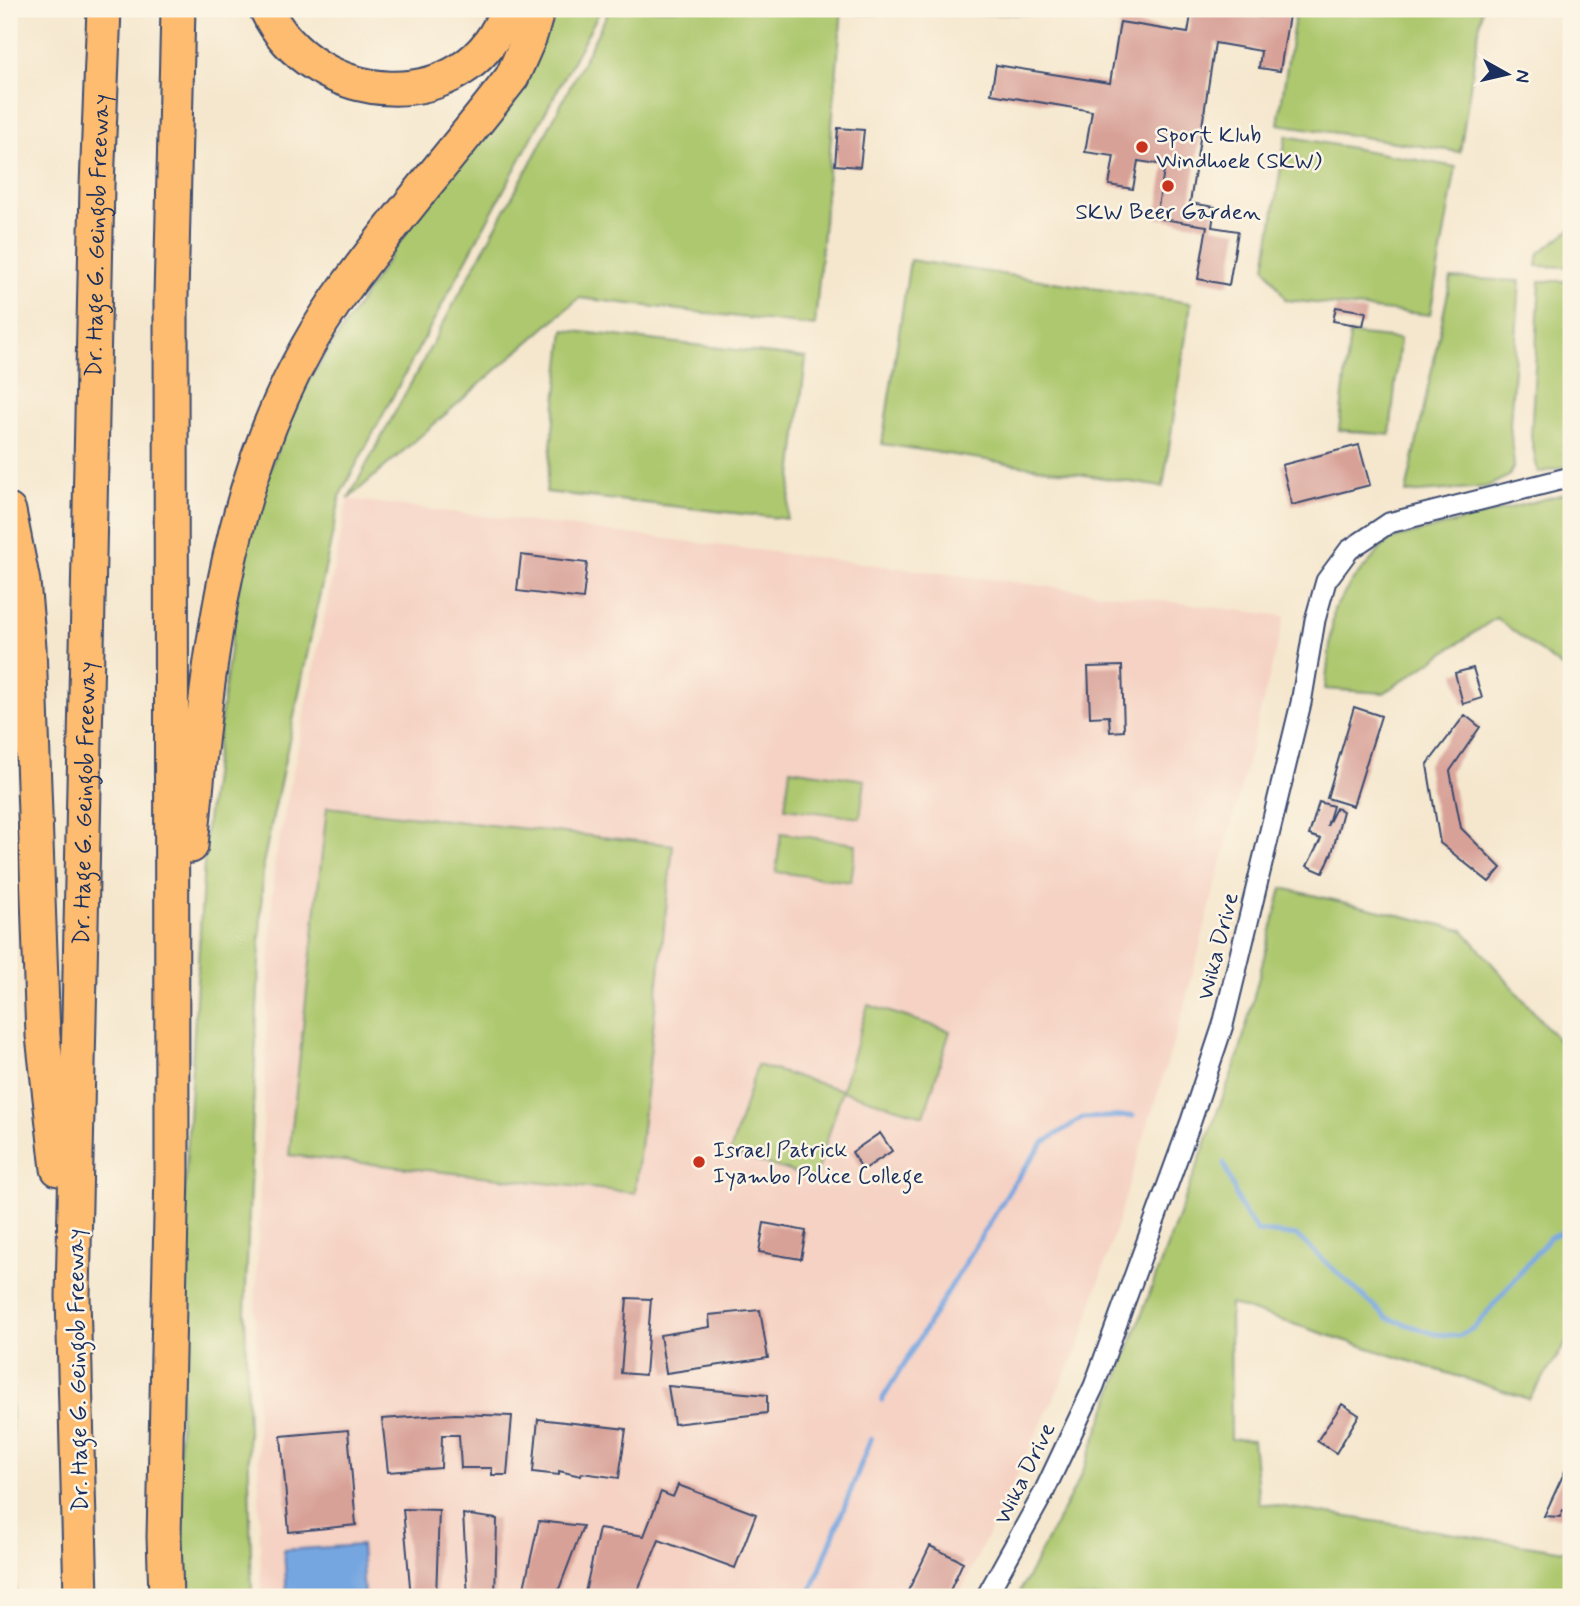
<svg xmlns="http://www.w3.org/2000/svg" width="1580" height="1606" font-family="Mynerve,sans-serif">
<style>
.built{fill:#f5d2c3}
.green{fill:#adc86e;stroke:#647c66;stroke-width:2}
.water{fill:#76a6e0;stroke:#486a9f;stroke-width:2}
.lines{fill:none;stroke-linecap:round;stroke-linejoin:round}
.stream{stroke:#76a6e0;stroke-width:5}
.building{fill:#d8a198}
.minor-casing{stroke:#3c4b6f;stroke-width:23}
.motorway-casing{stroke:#3c4b6f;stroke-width:37}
.minor{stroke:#fff;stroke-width:19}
.motorway{stroke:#fdbc6f;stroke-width:33}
.poi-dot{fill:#c8321e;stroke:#fcf5e5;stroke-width:2.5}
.labels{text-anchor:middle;stroke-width:5;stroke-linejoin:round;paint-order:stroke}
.poi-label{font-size:23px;fill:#1b2f5e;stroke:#fcf5e5;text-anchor:start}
.street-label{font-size:23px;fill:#1b2f5e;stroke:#fcf5e5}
</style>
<rect width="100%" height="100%" fill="#fcf5e5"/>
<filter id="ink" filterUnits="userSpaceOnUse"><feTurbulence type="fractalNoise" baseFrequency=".0143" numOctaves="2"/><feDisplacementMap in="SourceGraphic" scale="14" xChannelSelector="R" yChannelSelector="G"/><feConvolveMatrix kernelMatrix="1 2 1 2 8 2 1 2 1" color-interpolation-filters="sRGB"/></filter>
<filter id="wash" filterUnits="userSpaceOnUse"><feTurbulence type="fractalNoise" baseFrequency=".00686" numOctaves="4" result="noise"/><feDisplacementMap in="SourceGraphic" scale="28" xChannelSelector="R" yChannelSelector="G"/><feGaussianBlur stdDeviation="1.57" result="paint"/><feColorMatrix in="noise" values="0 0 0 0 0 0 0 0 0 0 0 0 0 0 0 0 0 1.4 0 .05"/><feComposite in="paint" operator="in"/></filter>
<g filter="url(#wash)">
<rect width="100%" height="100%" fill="#f5e7ce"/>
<!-- built -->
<path class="built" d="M348,499l937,117 -102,396 -104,334 -121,251h-697l-6,-286 19,-446z"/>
<!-- green -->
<path class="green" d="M551,9h50l-260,484 -78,371 -18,448 7,285h-76l9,-412 21,-357 38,-283 20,-64 40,-93z
M610,9h232l-27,317 -236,-28 -231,201 189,-348z
M859,9h227v5h-227z
M1296,9h186l-22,143 -182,-28z
M1286,136l170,31 -26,148 -144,-15 -21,-33z
M1571,229v38l-34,-1 2,-13z
M910,260l281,43 -28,184 -281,-43z
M1451,278l69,3 -10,144 4,41 -5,10 -23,11 -80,6z
M1540,281h31v184l-33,8 -7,-36z
M564,330l242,28 -19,161 -241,-27z
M1350,334l50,5 -10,96 -51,-5z
M1571,492v182l-75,-56 -112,75 -59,-4 9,-80 19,-29 36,-40z
M790,769l75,11 -5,38 -75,-10z
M327,807l346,38 -38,348 -346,-38z
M781,833l75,11 -5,38 -75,-10z
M1282,888l181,42 108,125v281l-42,63 -299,-95 1,135 22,1 6,63 312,49v45h-554l65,-123 157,-420z
M868,1005l82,26 -26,85 -82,-25 -27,88 -85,-26 27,-88 85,25z
M9,1310l6,273 1,14h-7z"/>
<!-- water -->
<path class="water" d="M361,1545l3,52h-77l-3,-47z"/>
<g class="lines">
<!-- stream -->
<path class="stream" d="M1224,1163l17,45 16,23 40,5 90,82 48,16 24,2 16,-9 75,-90 21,-8
M882,1400l130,-214 31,-43 39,-25 51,-2
M809,1597l62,-158"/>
</g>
<g id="blocks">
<!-- building -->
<path class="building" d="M1192,9l69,8 1,-8h28l-10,62 -21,-3 2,-17 -46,-8 -25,160 25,4 -3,20 26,4 -9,54 -31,-6 9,-53 -51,-8 9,-53 -27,-4 -5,28 -24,-4 5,-29 -29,-4 7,-41 -101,-17 5,-29 114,18 10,-61 68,11z
M838,128l26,2 -4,37 -25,-2z
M1336,307l30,5 -3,14 -30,-5z
M1359,445l11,40 -78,20 -10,-40z
M521,555l66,8 -4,36 -66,-8z
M1122,666l2,65 -14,1 -1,-16 -19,1 -2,-50z
M1473,668l9,30 -19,6 -8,-31z
M1354,707l27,9 -28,90 -26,-8z
M1465,715l15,12 -30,44 11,57 40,40 -12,14 -49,-39 -13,-78z
M1319,802l14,4 -6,20 9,-18 7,3 -11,42 -9,20 -16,-7 14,-27 -12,-4z
M880,1133l12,18 -29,19 -11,-18z
M764,1223l42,8 -5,28 -42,-7z
M627,1298l24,1 -6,76 -24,-2z
M760,1310l8,48 -102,15 -6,-38 50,-8 -1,-12z
M668,1386l99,9v18l-93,11z
M1342,1404l17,11 -23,38 -19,-12z
M455,1414l57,2 -5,59h-15v-7h-31l-2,-33h-17l-1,33 -53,4 -6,-53z
M538,1419l88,10 -7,49 -37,-5 -1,3 -22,-5v4l-26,-3z
M348,1430l8,95 -67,7 -8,-96z
M1571,1458v55l-8,-3 -3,7 -16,-1z
M678,1485l78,29 -21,54 -76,-28 -24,57h-51l15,-68 45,7 17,-44 12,5z
M403,1509l36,1 -3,87h-25z
M463,1514l34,5 -2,78h-27z
M539,1521l44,5 -27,71h-34z
M930,1546l33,16 -16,35h-42z"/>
</g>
</g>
<g filter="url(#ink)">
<use href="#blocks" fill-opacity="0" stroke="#3c4b6f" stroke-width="2"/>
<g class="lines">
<defs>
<path id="minor" d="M986,1597l57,-103 51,-108 97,-265 32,-96 78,-322 14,-83 11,-39 23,-31 40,-27 182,-46"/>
<g id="motorway">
<path d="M266,9c47,99 203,112 241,0"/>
<path d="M9,511l14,71 6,65 14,389 15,133"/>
<path d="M191,846c17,-188 35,-388 147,-548 54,-76 117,-147 174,-221l18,-41 8,-27"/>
<path id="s1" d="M81,1597l-8,-301 24,-1110 7,-177"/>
<path d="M166,1597l-2,-60 8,-368 -1,-872 7,-288"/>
</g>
</defs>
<!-- minor casing -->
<use href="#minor" class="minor-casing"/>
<!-- motorway casing -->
<use href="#motorway" class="motorway-casing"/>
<!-- minor -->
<use href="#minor" class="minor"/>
<!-- motorway -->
<use href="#motorway" class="motorway"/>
</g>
</g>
<!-- markers -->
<g class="poi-dot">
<circle cx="1142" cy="147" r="7"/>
<circle cx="1168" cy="186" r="7"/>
<circle cx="699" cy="1162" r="7"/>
</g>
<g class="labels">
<!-- poi labels -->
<g class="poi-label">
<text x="1156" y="142">Sport Klub<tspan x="1156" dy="26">Windhoek (SKW)</tspan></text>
<text x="1168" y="219" text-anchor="middle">SKW Beer Garden</text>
<text x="713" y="1157">Israel Patrick<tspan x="713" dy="26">Iyambo Police College</tspan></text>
</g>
<!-- street labels -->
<g class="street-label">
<text dy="8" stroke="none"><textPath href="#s1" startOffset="1362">Dr. Hage G. Geingob Freeway</textPath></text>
<text dy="8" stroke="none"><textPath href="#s1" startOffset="794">Dr. Hage G. Geingob Freeway</textPath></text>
<text transform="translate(1217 946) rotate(-76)" y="8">Wika Drive</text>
<text transform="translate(77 1370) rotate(-91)" y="8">Dr. Hage G. Geingob Freeway</text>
<text transform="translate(1024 1473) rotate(-64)" y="8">Wika Drive</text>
</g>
</g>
<!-- margin -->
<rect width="1580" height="1606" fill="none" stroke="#fcf5e5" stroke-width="35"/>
<!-- north arrow -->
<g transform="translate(1507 74) rotate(98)" stroke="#fcf5e5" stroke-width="5" paint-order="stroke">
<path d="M0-5L12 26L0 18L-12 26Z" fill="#1b2f5e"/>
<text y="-10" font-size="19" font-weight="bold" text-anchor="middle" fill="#1b2f5e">N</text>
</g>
</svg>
